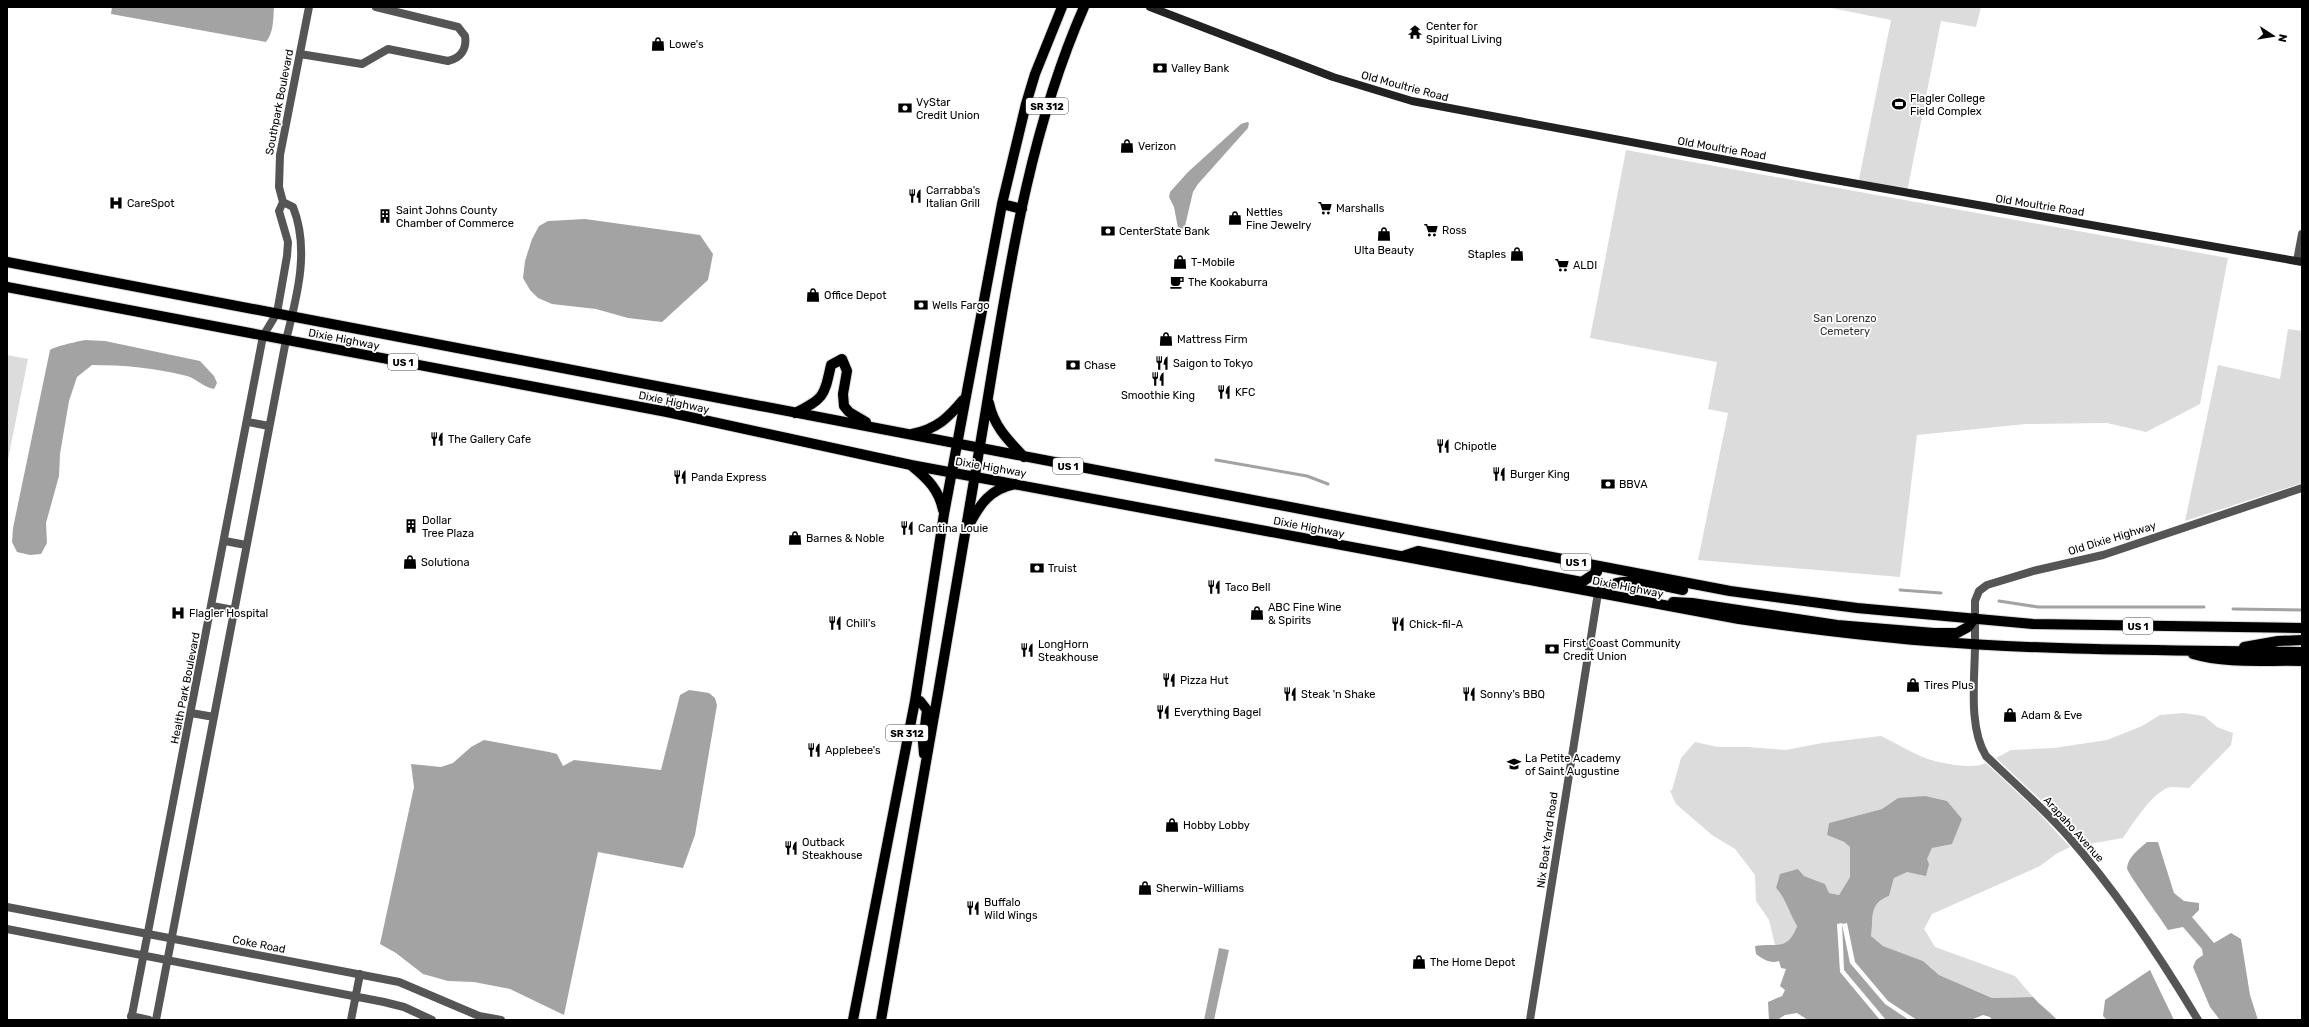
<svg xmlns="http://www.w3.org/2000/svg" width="2309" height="1027" font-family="Rubik,sans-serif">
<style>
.green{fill:#dcdcdc}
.water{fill:#a3a3a3}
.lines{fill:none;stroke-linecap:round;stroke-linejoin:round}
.stream{stroke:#a3a3a3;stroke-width:3}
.primary-casing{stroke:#dbdbdb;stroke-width:12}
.minor{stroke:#555;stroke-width:8}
.tertiary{stroke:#555;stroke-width:8}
.secondary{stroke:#222;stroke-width:8}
.primary{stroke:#000;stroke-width:10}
.labels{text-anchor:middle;stroke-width:3.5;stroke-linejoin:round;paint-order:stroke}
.shield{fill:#fff;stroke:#4c4c4c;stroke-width:1}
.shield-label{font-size:10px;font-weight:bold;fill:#000}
.poi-label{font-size:11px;fill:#000;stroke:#fff;text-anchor:start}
.street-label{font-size:11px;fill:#000;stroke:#fff}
.park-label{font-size:11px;fill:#333;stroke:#fff}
</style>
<rect width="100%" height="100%" fill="#fff"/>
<!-- green -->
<path class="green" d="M1827,7h154l-5,20 -35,-6 -34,171 -49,-8 33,-164z
M1626,150l602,108 -28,146 -54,28 -39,-9 -81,1 -109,11 -17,142 -202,-17 30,-147 -20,-4 9,-47 -127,-24z
M2288,329l14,2v152l-117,38 33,-156 62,14z
M7,355l21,4 -21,106z
M2183,713l21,3 13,11 16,6 -2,12 -42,43c-6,0 -16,-2 -22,0 -18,9 -33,34 -44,50l-40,7 -39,-42 -48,-45 15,-8 43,-2 53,-8 35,-14 18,-11z
M1881,736c15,7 29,16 44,22 13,5 49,12 61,5l50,47 34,37 -14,7 -16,12 -108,48 -8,15 11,18 80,29 18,21 -41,1 -53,-23 -16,-14 -40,-15 -12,-10c3,-18 -3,-32 18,-40l5,-18 32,-18 6,-12 -34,-50 -16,11 -53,14 -2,12 17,7 6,5v30l-11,18 -10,-2 -4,-9 -21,-8 -6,-7 -22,19c10,11 13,25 21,38 -5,12 -8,19 -22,19l-6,-25 -13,-19 -1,-26 -20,-26 -23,-14 -36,-31 -6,-13 2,-1 9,-32 14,-16 23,5h30l38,3 36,-7z"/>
<!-- water -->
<path class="water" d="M112,7h162c-1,12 0,25 -8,35l-155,-28z
M1247,122l2,1 -1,5 -50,56 -5,8 -8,34 -3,3 -4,-1 -4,-21 -5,-10 1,-5 18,-20 53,-48z
M585,219l115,16 13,19 -5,26 -46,42 -34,-4 -32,-9 -44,-5 -14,-6 -8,-8 -7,-12 2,-17 7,-22 7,-13 9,-5z
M85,340l20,1 95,20 14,15 3,7 -3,6c-11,-2 -17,-10 -27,-13 -31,-8 -64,-11 -95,-11l-15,12 -8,24 -9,53 -1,22 -13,47 1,20 -6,11 -11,1 -13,-3 -5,-10 1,-14 37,-178c6,-4 26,-8 35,-10z
M689,690l20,3 6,5 2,7 -22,130 -12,33 -85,-16 -34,163 -54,-26 -36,-7 -26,-1 -25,-7 -27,-21 -16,-9 34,-157 -3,-23 30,3 12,-4 18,-16 13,-7 65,12 8,2 6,12 11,-6 87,10 19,-75z
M1925,796l22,5 15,18 -10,25 -20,4 -5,11 2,5 -3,12 -19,-4 -13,6 -5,18c-21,8 -15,22 -18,40l12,10 40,15 16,14 53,23 41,-1c8,9 16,14 24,23h-65l-2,-3 -7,-2 -12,5h-54l-29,-19 -33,-39 -8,-39 -5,1 8,39 35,41 24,16h-23l-42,-50 -2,-47 -5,1 3,48 40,48h-72l-11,-7 -12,2 -8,5h-8l-1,-18 14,-6 3,-6 -5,-4 6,-17 -5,-1 -2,-7c-9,3 -16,-2 -23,-7l-1,-8c23,-4 32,6 42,-20 -8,-13 -11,-27 -21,-38l4,-14 18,-5 6,7 21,8 4,9 10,2 11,-18v-30l-6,-5 -17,-7 2,-12 53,-14 16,-11z
M2147,842h11l16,51 10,8 15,2v7l-7,7 22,26 17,-10 10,6 9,56 8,25h-38l-10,-13 -17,-40 3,-7 7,-5 -1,-6 -19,-22 -15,3c-6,-10 -41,-57 -41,-62 1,-11 12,-19 20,-26z
M1219,948l10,2 -15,70h-10z
M2150,970l24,50h-67l-4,-4 2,-16z"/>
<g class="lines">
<!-- stream -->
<path class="stream" d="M1216,460l91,16 21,8
M1900,590l41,3
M1999,601l39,6h166
M2233,609l69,1"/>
<defs>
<path id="primary" d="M1002,204l20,5
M7,262l1723,329 127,17 176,16 269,4
M7,287l660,125 244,53 828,154c63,9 126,17 189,22 124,10 249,9 374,11
M989,403c5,24 20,38 35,54
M795,413c30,-15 29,-17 36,-48l11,-6 5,12 -4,23 1,12 5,6 17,10
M912,434c25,-5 36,-16 51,-34
M912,466c16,13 27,24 31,44
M969,525c11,-21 21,-36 46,-41
M1403,556l15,-5 164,31 15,-10
M1598,593c22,-21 58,-8 85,-3
M1673,602l19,1 145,22 97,8h23l11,-6 7,-9
M2244,647l34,-6 24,-1
M2193,654c34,10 73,6 109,7
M915,701h5l7,9 -4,32 1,12
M853,1020l62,-319 29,-187 58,-310 24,-100 9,-30 27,-67
M881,1020c34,-190 66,-379 98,-569 26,-150 43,-303 105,-444"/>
</defs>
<!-- primary casing -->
<use href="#primary" class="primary-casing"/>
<!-- minor -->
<path class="minor" d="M300,54l62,10 26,-15 60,12c13,-3 19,-12 17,-25l-7,-9 -82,-20
M2297,261l5,-27
M667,412l5,-24
M248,422l21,4
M225,541l21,4
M212,606l22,4
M1975,644c0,34 -7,83 11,112 27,26 56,51 81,79 50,57 92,120 131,185
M191,713l23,4
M7,907l392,75 80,34 22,4
M7,929l377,73 20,5 28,13
M131,1016l18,4
M131,1020l132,-684 14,-23 10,-57 1,-14 -9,-31 4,-9 -4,-15 1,-32 29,-148
M156,1020l130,-680c11,-43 24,-91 7,-133l-10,-5
M351,1020l9,-46
M1530,1020l68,-427"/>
<!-- tertiary -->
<path class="tertiary" d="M1975,644v-43l4,-10 8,-6 46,-14 70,-16 199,-67"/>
<!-- secondary -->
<path class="secondary" d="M1150,7l183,70 79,24 406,76 484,85"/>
<!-- primary -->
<use href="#primary" class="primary"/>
</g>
<!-- icons -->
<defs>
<symbol id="temple-bare" viewBox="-9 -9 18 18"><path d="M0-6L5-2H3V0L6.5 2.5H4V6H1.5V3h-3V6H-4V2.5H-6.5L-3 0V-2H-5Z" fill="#000" stroke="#fff" stroke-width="2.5" paint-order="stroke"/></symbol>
<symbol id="shop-bare" viewBox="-9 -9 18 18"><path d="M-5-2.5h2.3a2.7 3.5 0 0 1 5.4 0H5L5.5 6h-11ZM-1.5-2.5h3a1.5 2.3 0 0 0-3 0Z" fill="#000" stroke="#fff" stroke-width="2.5" paint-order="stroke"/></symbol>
<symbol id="bank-bare" viewBox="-9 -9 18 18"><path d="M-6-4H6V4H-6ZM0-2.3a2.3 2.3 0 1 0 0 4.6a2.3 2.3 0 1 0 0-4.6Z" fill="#000" stroke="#fff" stroke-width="2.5" paint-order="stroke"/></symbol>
<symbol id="stadium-bare" viewBox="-9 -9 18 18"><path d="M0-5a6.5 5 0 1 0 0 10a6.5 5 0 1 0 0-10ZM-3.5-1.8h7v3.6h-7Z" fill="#000" stroke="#fff" stroke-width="2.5" paint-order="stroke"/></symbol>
<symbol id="restaurant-bare" viewBox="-9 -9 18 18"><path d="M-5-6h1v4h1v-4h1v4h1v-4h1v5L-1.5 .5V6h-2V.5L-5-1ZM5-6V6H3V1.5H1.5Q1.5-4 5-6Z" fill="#000" stroke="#fff" stroke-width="2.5" paint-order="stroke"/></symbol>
<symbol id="hospital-bare" viewBox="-9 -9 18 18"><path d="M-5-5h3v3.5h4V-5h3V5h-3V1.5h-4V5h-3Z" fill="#000" stroke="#fff" stroke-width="2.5" paint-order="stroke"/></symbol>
<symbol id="supermarket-bare" viewBox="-9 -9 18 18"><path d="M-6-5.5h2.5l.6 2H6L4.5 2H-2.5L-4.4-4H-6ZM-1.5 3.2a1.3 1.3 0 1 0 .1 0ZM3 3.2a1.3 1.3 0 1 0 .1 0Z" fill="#000" stroke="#fff" stroke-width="2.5" paint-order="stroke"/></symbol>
<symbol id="building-bare" viewBox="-9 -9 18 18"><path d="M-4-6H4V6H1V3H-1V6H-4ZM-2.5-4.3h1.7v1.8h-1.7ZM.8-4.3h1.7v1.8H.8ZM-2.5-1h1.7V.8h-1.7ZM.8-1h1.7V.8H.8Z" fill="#000" stroke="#fff" stroke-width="2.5" paint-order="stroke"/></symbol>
<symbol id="cafe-bare" viewBox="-9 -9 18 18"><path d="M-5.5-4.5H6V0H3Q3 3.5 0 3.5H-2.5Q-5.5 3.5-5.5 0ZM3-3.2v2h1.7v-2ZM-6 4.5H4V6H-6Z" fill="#000" stroke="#fff" stroke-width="2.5" paint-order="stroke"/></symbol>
<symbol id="school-bare" viewBox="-9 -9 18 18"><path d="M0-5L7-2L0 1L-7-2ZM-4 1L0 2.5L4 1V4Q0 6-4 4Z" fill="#000" stroke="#fff" stroke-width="2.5" paint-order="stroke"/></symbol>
</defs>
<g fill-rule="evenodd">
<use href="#temple-bare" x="1405" y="22" width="20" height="20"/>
<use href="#shop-bare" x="648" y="34" width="20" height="20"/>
<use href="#bank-bare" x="1150" y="58" width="20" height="20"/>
<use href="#stadium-bare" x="1889" y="94" width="20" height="20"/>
<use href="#bank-bare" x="895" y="98" width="20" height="20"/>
<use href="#shop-bare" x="1117" y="136" width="20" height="20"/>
<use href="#restaurant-bare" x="905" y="186" width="20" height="20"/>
<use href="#hospital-bare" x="106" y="193" width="20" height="20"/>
<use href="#supermarket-bare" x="1315" y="198" width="20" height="20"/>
<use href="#building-bare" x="375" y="206" width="20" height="20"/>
<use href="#shop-bare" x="1225" y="208" width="20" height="20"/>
<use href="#supermarket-bare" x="1421" y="220" width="20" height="20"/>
<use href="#bank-bare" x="1098" y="221" width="20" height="20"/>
<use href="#shop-bare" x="1374" y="224" width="20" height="20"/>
<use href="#shop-bare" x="1507" y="244" width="20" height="20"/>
<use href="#shop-bare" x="1170" y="252" width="20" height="20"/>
<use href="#supermarket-bare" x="1552" y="255" width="20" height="20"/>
<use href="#cafe-bare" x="1167" y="272" width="20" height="20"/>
<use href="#shop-bare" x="803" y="285" width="20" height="20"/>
<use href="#bank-bare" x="911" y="295" width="20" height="20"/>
<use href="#shop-bare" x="1156" y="329" width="20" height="20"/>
<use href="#restaurant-bare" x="1152" y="353" width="20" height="20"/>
<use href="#bank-bare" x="1063" y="355" width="20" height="20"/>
<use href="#restaurant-bare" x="1148" y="369" width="20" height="20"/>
<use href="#restaurant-bare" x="1214" y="382" width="20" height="20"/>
<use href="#restaurant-bare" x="427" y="429" width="20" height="20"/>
<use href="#restaurant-bare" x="1433" y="436" width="20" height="20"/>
<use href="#restaurant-bare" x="1489" y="464" width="20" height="20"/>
<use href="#restaurant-bare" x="670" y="467" width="20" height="20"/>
<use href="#bank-bare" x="1598" y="474" width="20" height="20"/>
<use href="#building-bare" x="401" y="516" width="20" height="20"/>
<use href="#restaurant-bare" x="897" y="518" width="20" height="20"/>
<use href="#shop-bare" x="785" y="528" width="20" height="20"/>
<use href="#shop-bare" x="400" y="552" width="20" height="20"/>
<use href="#bank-bare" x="1027" y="558" width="20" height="20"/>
<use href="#restaurant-bare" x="1204" y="577" width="20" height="20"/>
<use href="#hospital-bare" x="168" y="603" width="20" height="20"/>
<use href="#shop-bare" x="1247" y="603" width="20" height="20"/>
<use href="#restaurant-bare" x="825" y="613" width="20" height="20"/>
<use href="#restaurant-bare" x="1388" y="614" width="20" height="20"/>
<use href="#bank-bare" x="1542" y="639" width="20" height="20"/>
<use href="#restaurant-bare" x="1017" y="640" width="20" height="20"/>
<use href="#restaurant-bare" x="1159" y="670" width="20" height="20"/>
<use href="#shop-bare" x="1903" y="675" width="20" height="20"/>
<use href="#restaurant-bare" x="1280" y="684" width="20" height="20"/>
<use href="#restaurant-bare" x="1459" y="684" width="20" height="20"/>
<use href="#restaurant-bare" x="1153" y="702" width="20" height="20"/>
<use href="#shop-bare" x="2000" y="705" width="20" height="20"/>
<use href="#restaurant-bare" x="804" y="740" width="20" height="20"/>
<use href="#school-bare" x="1504" y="754" width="20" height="20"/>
<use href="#shop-bare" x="1162" y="815" width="20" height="20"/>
<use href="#restaurant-bare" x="781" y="838" width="20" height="20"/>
<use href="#shop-bare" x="1135" y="878" width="20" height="20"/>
<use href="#restaurant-bare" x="963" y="898" width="20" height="20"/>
<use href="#shop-bare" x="1409" y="952" width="20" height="20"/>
</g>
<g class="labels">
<!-- shield labels -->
<g class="shield">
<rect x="1026" y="98" width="42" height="16" rx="3"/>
<rect x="388" y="354" width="30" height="16" rx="3"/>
<rect x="1053" y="458" width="30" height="16" rx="3"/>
<rect x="1561" y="554" width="30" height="16" rx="3"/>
<rect x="2123" y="618" width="30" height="16" rx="3"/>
<rect x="886" y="725" width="42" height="16" rx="3"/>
</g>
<g class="shield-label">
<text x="1047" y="110">SR 312</text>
<text x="403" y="366">US 1</text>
<text x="1068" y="470">US 1</text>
<text x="1576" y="566">US 1</text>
<text x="2138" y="630">US 1</text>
<text x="907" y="737">SR 312</text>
</g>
<!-- poi labels -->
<g class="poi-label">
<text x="1426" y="30">Center for<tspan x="1426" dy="13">Spiritual Living</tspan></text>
<text x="669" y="48">Lowe's</text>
<text x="1171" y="72">Valley Bank</text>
<text x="1910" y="102">Flagler College<tspan x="1910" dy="13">Field Complex</tspan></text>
<text x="916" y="106">VyStar<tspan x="916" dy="13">Credit Union</tspan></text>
<text x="1138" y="150">Verizon</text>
<text x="926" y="194">Carrabba's<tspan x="926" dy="13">Italian Grill</tspan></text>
<text x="127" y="207">CareSpot</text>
<text x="1336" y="212">Marshalls</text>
<text x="396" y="214">Saint Johns County<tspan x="396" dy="13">Chamber of Commerce</tspan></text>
<text x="1246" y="216">Nettles<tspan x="1246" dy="13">Fine Jewelry</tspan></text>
<text x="1442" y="234">Ross</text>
<text x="1119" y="235">CenterState Bank</text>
<text x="1384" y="254" text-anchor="middle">Ulta Beauty</text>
<text x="1506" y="258" text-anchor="end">Staples</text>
<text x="1191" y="266">T-Mobile</text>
<text x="1573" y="269">ALDI</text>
<text x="1188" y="286">The Kookaburra</text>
<text x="824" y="299">Office Depot</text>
<text x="932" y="309">Wells Fargo</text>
<text x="1177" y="343">Mattress Firm</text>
<text x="1173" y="367">Saigon to Tokyo</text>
<text x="1084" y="369">Chase</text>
<text x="1235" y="396">KFC</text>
<text x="1158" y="399" text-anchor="middle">Smoothie King</text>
<text x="448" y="443">The Gallery Cafe</text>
<text x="1454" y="450">Chipotle</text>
<text x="1510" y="478">Burger King</text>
<text x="691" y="481">Panda Express</text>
<text x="1619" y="488">BBVA</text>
<text x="422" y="524">Dollar<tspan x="422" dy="13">Tree Plaza</tspan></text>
<text x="918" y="532">Cantina Louie</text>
<text x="806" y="542">Barnes &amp; Noble</text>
<text x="421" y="566">Solutiona</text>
<text x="1048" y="572">Truist</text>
<text x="1225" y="591">Taco Bell</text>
<text x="1268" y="611">ABC Fine Wine<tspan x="1268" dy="13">&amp; Spirits</tspan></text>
<text x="189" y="617">Flagler Hospital</text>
<text x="846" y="627">Chili's</text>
<text x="1409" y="628">Chick-fil-A</text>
<text x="1563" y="647">First Coast Community<tspan x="1563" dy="13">Credit Union</tspan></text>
<text x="1038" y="648">LongHorn<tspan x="1038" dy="13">Steakhouse</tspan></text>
<text x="1180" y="684">Pizza Hut</text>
<text x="1924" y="689">Tires Plus</text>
<text x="1301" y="698">Steak 'n Shake</text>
<text x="1480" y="698">Sonny's BBQ</text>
<text x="1174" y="716">Everything Bagel</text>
<text x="2021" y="719">Adam &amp; Eve</text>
<text x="825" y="754">Applebee's</text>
<text x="1525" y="762">La Petite Academy<tspan x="1525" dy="13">of Saint Augustine</tspan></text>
<text x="1183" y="829">Hobby Lobby</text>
<text x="802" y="846">Outback<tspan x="802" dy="13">Steakhouse</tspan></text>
<text x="1156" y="892">Sherwin-Williams</text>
<text x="984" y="906">Buffalo<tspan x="984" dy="13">Wild Wings</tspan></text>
<text x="1430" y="966">The Home Depot</text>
</g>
<!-- street labels -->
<g class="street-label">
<text transform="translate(1405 86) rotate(15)" y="4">Old Moultrie Road</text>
<text transform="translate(279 102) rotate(-79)" y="4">Southpark Boulevard</text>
<text transform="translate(1722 148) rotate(10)" y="4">Old Moultrie Road</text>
<text transform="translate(2040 205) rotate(9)" y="4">Old Moultrie Road</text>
<text transform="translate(344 339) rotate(11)" y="4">Dixie Highway</text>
<text transform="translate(674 402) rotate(12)" y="4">Dixie Highway</text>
<text transform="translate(991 467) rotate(10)" y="4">Dixie Highway</text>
<text transform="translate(1309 527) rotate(11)" y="4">Dixie Highway</text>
<text transform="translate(2112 538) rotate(-17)" y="4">Old Dixie Highway</text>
<text transform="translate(1628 587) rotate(11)" y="4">Dixie Highway</text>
<text transform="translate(185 688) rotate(-79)" y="4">Health Park Boulevard</text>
<text transform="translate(2074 829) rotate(48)" y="4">Arapaho Avenue</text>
<text transform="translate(1547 840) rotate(-82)" y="4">Nix Boat Yard Road</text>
<text transform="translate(259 944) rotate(11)" y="4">Coke Road</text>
</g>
<!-- park labels -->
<g class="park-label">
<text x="1845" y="322">San Lorenzo<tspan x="1845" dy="13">Cemetery</tspan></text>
</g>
</g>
<!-- border -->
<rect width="2309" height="1027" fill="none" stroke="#000000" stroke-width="16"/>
<!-- north arrow -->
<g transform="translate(2273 36) rotate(102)" stroke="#ffffff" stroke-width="3" paint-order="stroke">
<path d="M0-3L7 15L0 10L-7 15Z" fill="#000000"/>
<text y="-6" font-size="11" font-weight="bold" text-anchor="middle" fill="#000000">N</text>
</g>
</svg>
